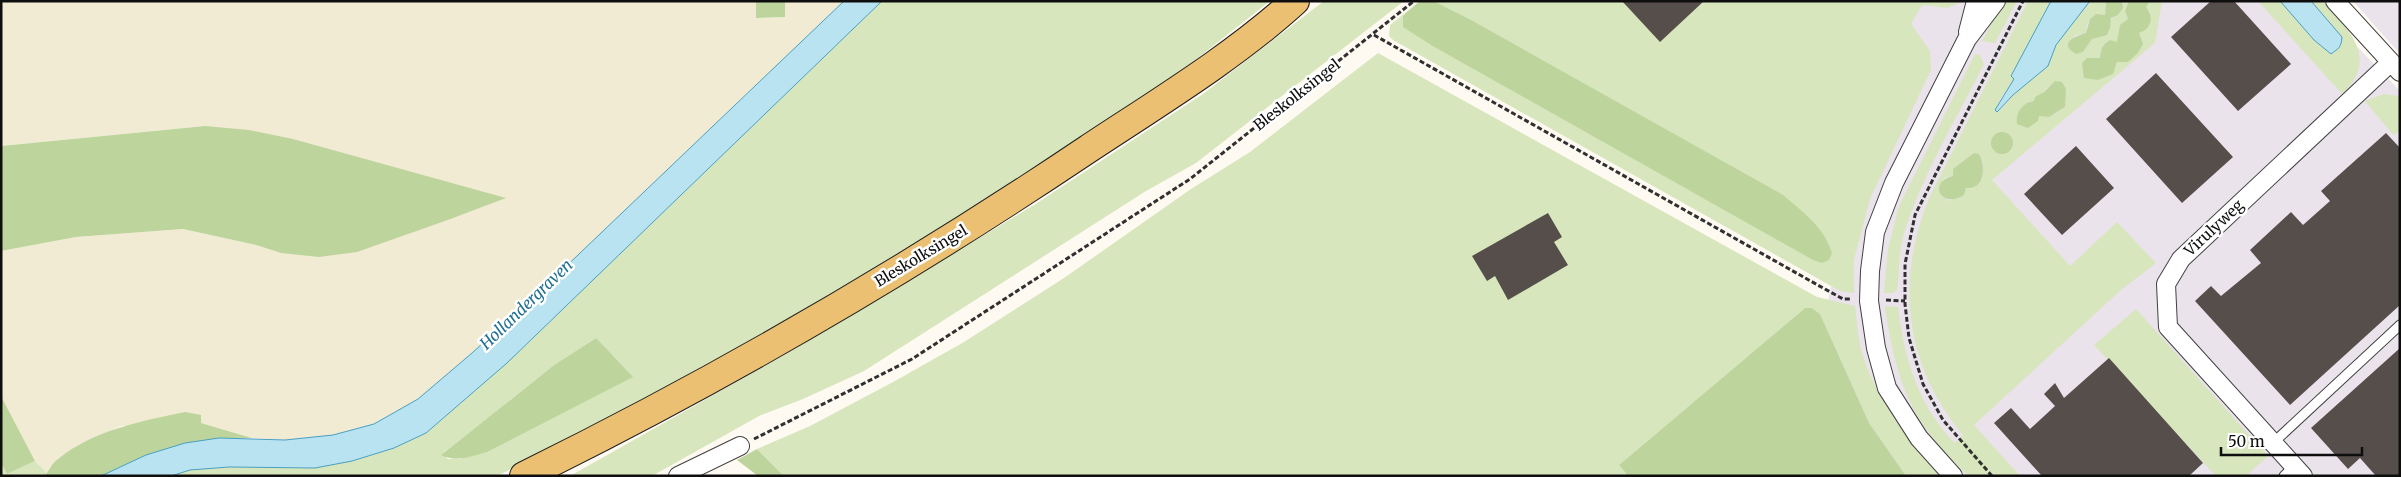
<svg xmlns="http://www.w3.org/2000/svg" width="2401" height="477" font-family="Merriweather,serif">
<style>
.industrial{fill:#eae3ec}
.farmland{fill:#f2ebd3}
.green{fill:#d7e6bd;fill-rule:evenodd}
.forest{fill:#bdd59d}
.water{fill:#bae3f1;stroke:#479fc1}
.building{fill:#564e4b}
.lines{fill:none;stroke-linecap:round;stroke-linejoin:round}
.lane-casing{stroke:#414141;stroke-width:11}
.street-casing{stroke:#414141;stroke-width:20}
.primary-casing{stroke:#1f1f1f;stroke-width:30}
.path{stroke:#303030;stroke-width:3;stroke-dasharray:5 2.5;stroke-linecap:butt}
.lane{stroke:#fff;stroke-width:9}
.street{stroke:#fff;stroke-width:18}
.primary{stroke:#ecc072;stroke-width:28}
.labels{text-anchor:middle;stroke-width:5;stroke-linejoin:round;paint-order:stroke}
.street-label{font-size:15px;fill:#0e0e0e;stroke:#fff}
.water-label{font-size:16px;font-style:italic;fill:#227195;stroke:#fff}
</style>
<rect width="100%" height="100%" fill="#fefaf1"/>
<!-- industrial -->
<path class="industrial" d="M1909,1h404l87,90v385h-499l-90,-99 62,-279z
M2353,1h47v53z"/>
<!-- farmland -->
<path class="farmland" d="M1,1h755l1,17 28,-1v-16h59l-309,295 -63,57 -54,46 -44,25 -41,11 -48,5 -33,-2 -51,-15 -80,3 -44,20 -19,12 -11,15 -12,-12 -34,-65v-145l75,-14 107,-8 73,16 25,8 -76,-127 -204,20z"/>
<!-- green -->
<path class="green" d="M882,1h388l-109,86 -139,93 -243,147 -178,96 -104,53h-326l19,-6 39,-3 86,1 37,-7 42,-13 32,-15 81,-70zM596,338l-135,121h-13l-6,-5 112,-89z
M1324,1h80l-208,162 -50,28 -282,180 -61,28 -44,17 -107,60h-82l223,-126 241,-145 169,-111z
M1420,1h544l-16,7 -26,-3 -11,19 19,27 1,19 -61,129 -16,61v33l-14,-2 -16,-9 -431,-242 -4,-4 1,-11z
M2003,1h14l-22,42 -13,-2z
M2028,1h23l-40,75 3,3 -15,22 1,9 13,-15 35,-29 8,-21 34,-44h16l-1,14 -9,-1c-7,5 -10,10 -10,19l-13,3 10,16 9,-13 31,-31 -1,-7h7l-4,10 3,8 -10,24 -8,-3c-8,4 -10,9 -10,18h-13l11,22 15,-6 4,-12h11l10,-9 1,-20 11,-8v-13l-4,-5 4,-6h12l-7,42 -163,137 78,86 47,-44 39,41 -35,27 -147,135 46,51h-52c-14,-15 -30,-30 -42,-47 -26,-37 -35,-79 -41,-123l13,1c6,50 20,99 57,136l8,-8c-59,-70 -68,-156 -33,-239zM2050,85l15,14v8l-10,7 -17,2 -9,-15h5zM1965,161h18v15l-33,25 -6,-3 -5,-8 5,-12 9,-2z
M2258,1h22l34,39 17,14 11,-17 -31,-36h12c26,29 57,58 19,93z
M1378,53l439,244 38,9c2,16 3,34 8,50 15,46 45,84 77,120h-34l-37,-53 -49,-109 -8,-6h-7l-186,157 9,11h-844l-27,-27 53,-23 85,-45 69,-39 100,-64 127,-89 59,-37z
M1975,54l5,1 4,9c-27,54 -64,115 -81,173 -5,17 -3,35 -6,53l-4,3h-9l4,-44 11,-43z
M2384,94l16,2v35l-7,4 -28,-34z
M2136,309l132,147 -22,20h-30l-122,-131z
M35,461l12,12 -2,3h-44v-13l6,11z"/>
<!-- forest -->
<path class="forest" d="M756,1h29v16l-29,1z
M1420,1h13l38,19 312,175c20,17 41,32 49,58l-3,7 -7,3 -9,-3 -382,-215 -28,-18v-11z
M2106,1h16l1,7 -5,7 -7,3 -1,10 -3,7 -15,4 -9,13 -7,2c-19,-11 0,-18 10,-21l4,-14 6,-5 9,1z
M2129,1h21l-4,6c8,10 6,22 -7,26l4,11 -5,9 -10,9h-11l-4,12 -15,6 -14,-2 -2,-15 5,-5h13c1,-10 2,-13 10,-18l7,2 3,-17 8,-6 -3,-8z
M2055,81l7,1 4,7 -1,18 -16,10 -10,-1 -1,5 -10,7 -11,-4c-2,-10 5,-22 17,-23l1,-4 9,-5z
M205,126l44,4 44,9 213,59 -61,23 -88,31 -38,5 -38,-4 -25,-8 -73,-16 -107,8 -75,14v-105z
M1991 143a11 11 0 1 1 22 0a11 11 0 1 1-22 0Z
M1974,153l5,1c7,12 6,36 -13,34l-2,7c-23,15 -37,-13 -11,-19v-7z
M1805,308h7l8,6 49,109 37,53h-278l-9,-11z
M596,338l37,39 -146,75c-15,4 -31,11 -46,3l113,-90z
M1,396l34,65 -28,13 -6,-11z
M185,412l16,3v8l51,15h-33l-34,6 -39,11 -45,21h-56c4,-6 8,-14 14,-18 36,-28 82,-37 126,-46z
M757,449l27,27h-26l-21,-16z"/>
<!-- water -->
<path class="water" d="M844,1h38l-375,362 -81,70 -32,15 -42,13 -37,7 -86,-1 -39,3 -19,6h-70l45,-21 39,-12 34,-5 66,2 48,-5 41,-11 44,-25 54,-46 63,-57z
M2051,1h39l-34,44 -8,21 -35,29 -16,17 -2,-2 19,-31 -3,-3z
M2280,1h31l31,36c-1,11 -3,11 -11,17l-17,-14z"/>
<!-- building -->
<path class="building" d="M1622,1h82l-44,41z
M2211,1h23l57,63 -53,47 -67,-74z
M2156,73l77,84 -51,46 -76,-84z
M2386,133l14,15v157l-110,100 -95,-104 16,-15 10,10 40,-33 -11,-13 41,-38 12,13 27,-24 -9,-10z
M2076,146l38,42 -52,47 -38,-41z
M1548,213l14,24 -8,5 14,23 -60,35 -13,-24 -8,5 -15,-25z
M2400,348v128h-24l-16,-18 -12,11 -37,-41z
M2109,358l94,105 -14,13h-147l-48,-53 17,-15 19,21 25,-23 -11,-12 11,-11 9,15z"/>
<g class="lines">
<defs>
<path id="lane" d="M2273,443l127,-118
M2284,476l10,-10"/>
<path id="street" d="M2335,1l65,71
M1968,32l8,-31
M678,476l62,-30
M1953,476l-34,-38 -32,-50 -11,-40 -7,-47 1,-30 5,-39 19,-49 73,-144 29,-38
M2303,476l-135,-149 -2,-43 15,-25 210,-197"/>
<path id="primary" d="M524,476c195,-96 384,-206 564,-327 68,-45 147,-93 207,-148"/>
</defs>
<!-- lane casing -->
<use href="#lane" class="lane-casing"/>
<!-- street casing -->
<use href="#street" class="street-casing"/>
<!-- primary casing -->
<use href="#primary" class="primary-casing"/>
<!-- path -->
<path class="path" d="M1374,35l449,253 20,11h9
M1886,300l19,1
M754,439l158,-80 278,-180 224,-178
M1992,476l-49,-56 -20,-36 -14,-46 -4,-34v-40l10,-49 108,-214"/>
<!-- lane -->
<use href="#lane" class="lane"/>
<!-- street -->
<use href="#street" class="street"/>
<!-- primary -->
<use href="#primary" class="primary"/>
</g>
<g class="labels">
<!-- street labels -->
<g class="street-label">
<text transform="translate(1297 95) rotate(-38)" y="5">Bleskolksingel</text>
<text transform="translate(2214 228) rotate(-43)" y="5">Virulyweg</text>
<text transform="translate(921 256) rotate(-31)" y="5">Bleskolksingel</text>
</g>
<!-- water labels -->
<g class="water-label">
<text transform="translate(526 304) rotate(-44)" y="6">Hollandergraven</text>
</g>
</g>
<!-- border -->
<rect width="2401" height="477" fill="none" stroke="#0e0e0e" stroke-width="5"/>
<!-- scale -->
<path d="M2221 447v8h141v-8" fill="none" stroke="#0e0e0e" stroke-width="2.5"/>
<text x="2228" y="447" font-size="15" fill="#0e0e0e" stroke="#ffffff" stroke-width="4" paint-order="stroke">50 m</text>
</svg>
